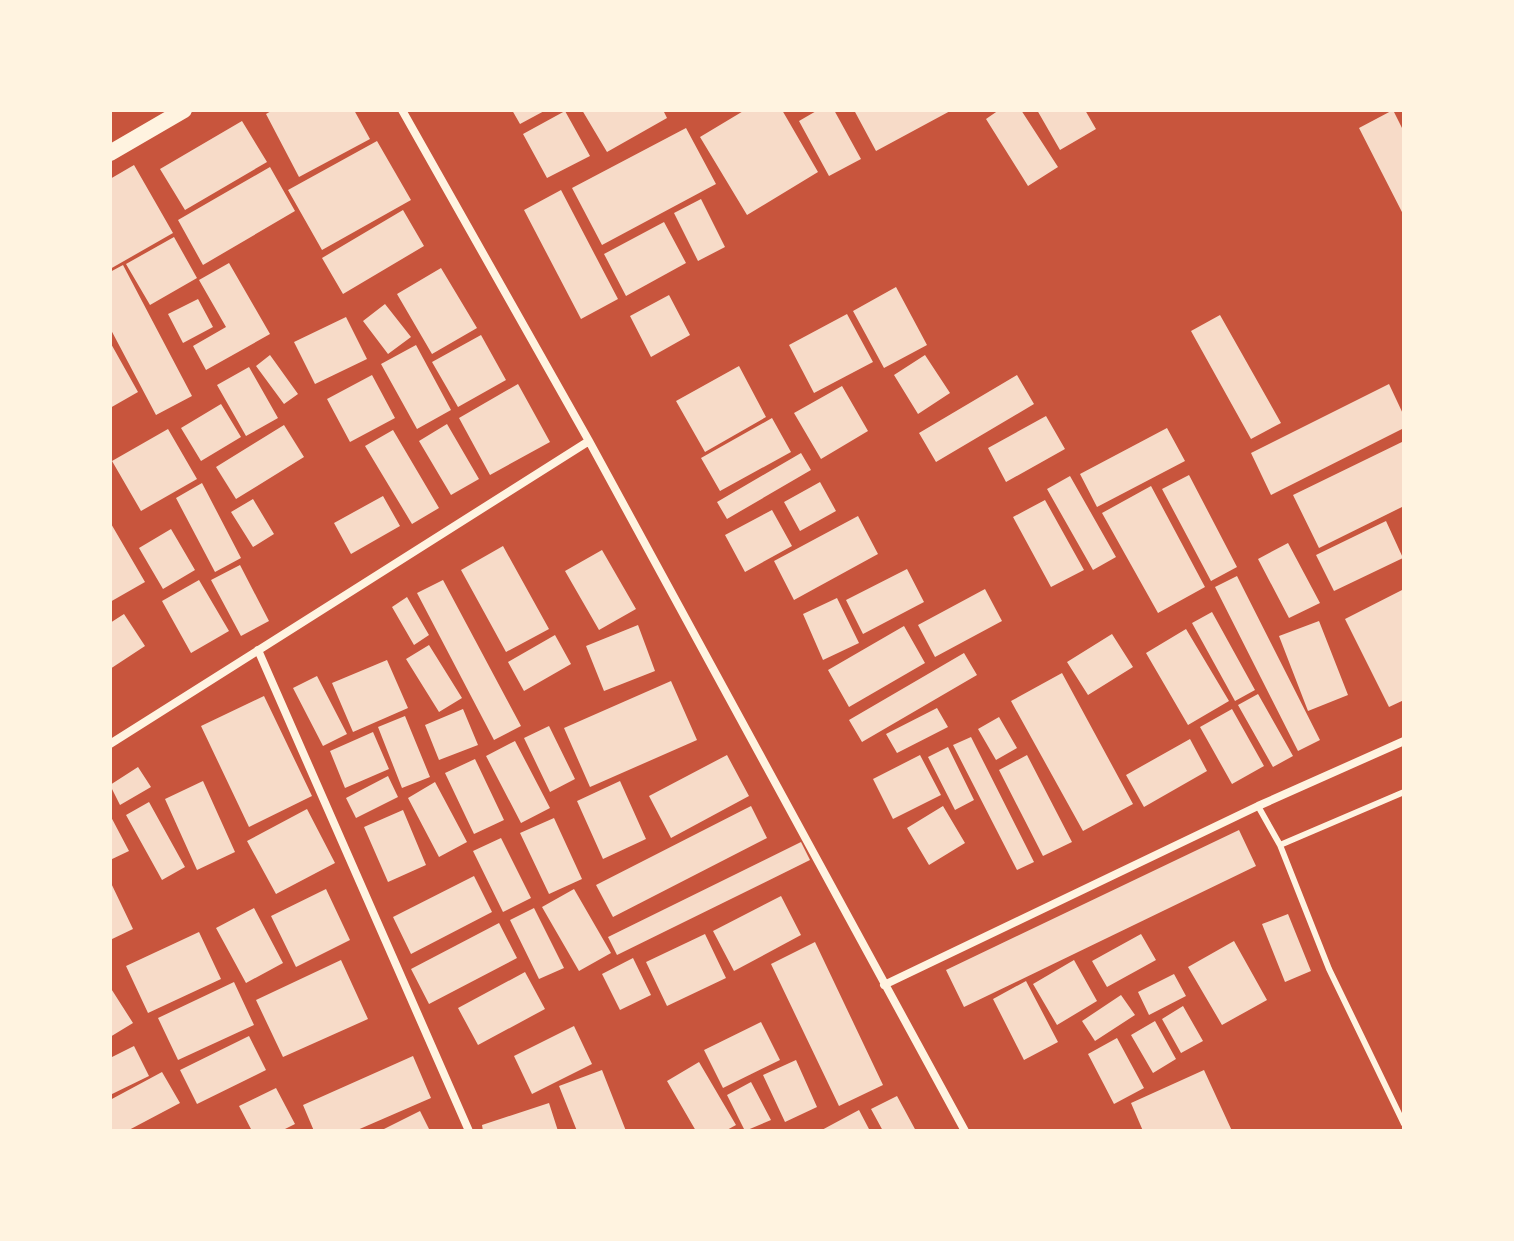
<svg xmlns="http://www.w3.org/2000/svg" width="1514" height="1241" font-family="Literata,serif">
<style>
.building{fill:#f7dbc8}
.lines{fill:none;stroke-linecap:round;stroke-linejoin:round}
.service{stroke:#fff3e0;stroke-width:6}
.minor{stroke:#fff3e0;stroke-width:8}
.secondary{stroke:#fff3e0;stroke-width:16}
</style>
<rect width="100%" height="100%" fill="#c8553d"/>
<!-- building -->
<path class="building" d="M273,110h81l16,29 -71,38 -33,-63z
M512,110h34l-26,14z
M582,110h81l4,8 -60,34z
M745,110h37l36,62 -71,43 -47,-78z
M818,110h16l27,49 -32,17 -30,-55z
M854,110h98l-76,41z
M999,110h22l37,57 -30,19 -42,-67z
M1037,110h48l11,19 -36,21z
M1393,110l11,22v84l-45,-88z
M565,111l25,45 -43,22 -24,-44z
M242,121l25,41 -82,48 -25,-41z
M686,128l30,56 -114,61 -30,-57z
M377,141l34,59 -89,50 -34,-60z
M134,165l39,68 -63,36v-90z
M270,167l25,44 -92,54 -25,-45z
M561,190l57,109 -37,20 -57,-109z
M701,199l24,48 -27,14 -24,-48z
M403,210l21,36 -81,48 -21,-36z
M664,222l22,41 -60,33 -22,-42z
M174,237l23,41 -47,27 -24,-41z
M229,263l41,71 -64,36 -13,-24 33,-19 -27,-47z
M123,265l69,131 -36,19 -46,-87v-56z
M441,268l36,60 -45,26 -35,-60z
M896,287l31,58 -43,23 -31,-57z
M669,295l21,40 -39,22 -21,-41z
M198,299l15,28 -30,16 -15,-29z
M385,304l26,33 -23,17 -25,-33z
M847,314l26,48 -59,31 -25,-48z
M1220,315l61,108 -30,16 -60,-108z
M346,317l21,42 -52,25 -21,-42z
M481,335l25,45 -48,27 -26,-45z
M110,342l28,50 -28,16z
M416,345l35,65 -34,19 -36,-65z
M270,355l28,39 -14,10 -28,-38z
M925,355l25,38 -32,21 -24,-39z
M739,366l27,51 -61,35 -29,-51z
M249,367l29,51 -32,18 -29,-51z
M372,375l23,43 -45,24 -23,-43z
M1017,375l17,29 -98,58 -17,-29z
M518,384l32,58 -60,33 -31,-57z
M1389,384l15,32v12l-133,67 -20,-42z
M842,386l26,45 -47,28 -27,-46z
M221,404l20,33 -40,24 -20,-33z
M1046,416l19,33 -59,33 -18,-34z
M772,418l19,34 -71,39 -19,-33z
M447,424l32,55 -28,16 -32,-54z
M284,425l20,32 -68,42 -20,-32z
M1167,428l18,33 -88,46 -17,-33z
M168,429l29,50 -56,32 -29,-50z
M393,430l46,78 -27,16 -47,-78z
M1404,441v65l-85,42 -26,-53z
M801,453l10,17 -84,49 -10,-17z
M1189,475l48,92 -26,14 -49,-92z
M1070,476l46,81 -23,13 -46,-81z
M820,482l16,29 -36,20 -16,-29z
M202,483l39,75 -26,14 -39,-74z
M1151,486l54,101 -47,26 -56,-100z
M383,496l17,30 -49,28 -17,-31z
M253,499l21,35 -21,13 -22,-35z
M1045,500l39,70 -33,17 -38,-70z
M772,510l20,36 -47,26 -20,-37z
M858,516l20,38 -84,46 -20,-39z
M1386,521l17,37 -69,33 -18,-36z
M110,522l35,60 -35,20z
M171,529l24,41 -32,19 -24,-41z
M1288,543l32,60 -31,15 -31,-59z
M503,546l46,83 -43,23 -45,-82z
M602,550l34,59 -37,21 -34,-59z
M240,565l29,56 -28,15 -30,-56z
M907,569l17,33 -61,32 -17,-34z
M1237,576l83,164 -22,11 -83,-164z
M199,580l30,51 -38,22 -29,-52z
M443,580l78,146 -27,14 -77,-147z
M985,589l17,32 -67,36 -17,-32z
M1404,589v111l-15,7 -44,-88z
M407,597l22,38 -15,10 -22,-38z
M837,598l22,45 -36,17 -20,-46z
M1212,612l43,78 -20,11 -43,-78z
M124,614l21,32 -35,23v-46z
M1319,621l29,74 -40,16 -29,-75z
M638,625l17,46 -51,20 -18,-45z
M904,626l21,37 -76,44 -21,-37z
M1186,629l43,72 -41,24 -42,-72z
M1112,634l21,33 -45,28 -21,-33z
M555,635l16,29 -47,27 -16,-29z
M429,645l33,53 -23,14 -33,-53z
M964,653l13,22 -115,67 -13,-22z
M387,660l21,48 -55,24 -21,-49z
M1062,673l71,131 -50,27 -72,-130z
M317,676l30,58 -24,12 -30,-58z
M671,681l26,59 -107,47 -26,-59z
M1258,694l35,62 -20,11 -35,-62z
M264,696l48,100 -63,31 -48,-101z
M937,708l11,19 -51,26 -11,-19z
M463,709l15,36 -39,15 -14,-35z
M1232,709l32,57 -32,18 -32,-57z
M405,716l25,61 -28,11 -24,-61z
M999,717l18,31 -21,12 -18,-31z
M549,726l26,53 -25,13 -26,-54z
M373,732l16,37 -44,19 -15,-37z
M971,737l63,125 -17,8 -64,-125z
M1190,739l17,32 -63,36 -18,-32z
M515,741l35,67 -29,15 -35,-67z
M948,747l26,53 -19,10 -27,-53z
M727,755l22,41 -78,42 -22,-42z
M920,755l21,40 -48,24 -20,-40z
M1027,755l45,87 -29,14 -44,-86z
M475,759l29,61 -30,14 -29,-61z
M138,767l13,20 -31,18 -10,-20z
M388,776l10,21 -42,21 -10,-20z
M203,781l32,71 -38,18 -32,-71z
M620,781l26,58 -43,20 -26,-58z
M435,782l32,60 -28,15 -31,-59z
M149,802l36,65 -23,13 -36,-65z
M751,806l16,32 -154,79 -17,-32z
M943,806l22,37 -36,22 -22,-37z
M307,809l28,54 -59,31 -29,-53z
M403,810l23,55 -38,17 -24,-55z
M110,815l19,36 -19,9z
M554,818l28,61 -33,15 -29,-61z
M1239,830l17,36 -292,141 -18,-37z
M501,838l30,60 -28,14 -30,-61z
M801,842l9,18 -193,95 -9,-18z
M474,876l18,36 -81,42 -18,-37z
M110,881l23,48 -23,11z
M326,889l24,51 -54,27 -25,-51z
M574,889l37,64 -32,18 -37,-64z
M781,896l20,39 -67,36 -21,-40z
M254,908l29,55 -37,20 -30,-55z
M534,908l30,60 -25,11 -29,-59z
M1288,914l23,57 -26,11 -23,-58z
M499,923l18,35 -88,46 -18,-35z
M199,932l22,47 -73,34 -22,-47z
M705,934l21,44 -59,28 -21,-44z
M1141,934l15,26 -49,27 -15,-26z
M1234,941l33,59 -45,25 -34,-58z
M815,942l68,143 -44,21 -68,-142z
M633,958l18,37 -31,15 -18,-36z
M341,960l27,59 -85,38 -27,-57z
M1074,960l23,41 -40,24 -24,-41z
M525,972l20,37 -67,36 -20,-37z
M1174,974l12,22 -37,19 -11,-23z
M1026,981l32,61 -34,18 -31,-61z
M234,982l20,43 -76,35 -20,-42z
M110,987l23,36 -23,14z
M1121,995l14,20 -40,26 -13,-20z
M1183,1006l20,35 -22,12 -19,-34z
M1155,1021l21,38 -23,14 -22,-38z
M761,1022l19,38 -57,28 -19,-38z
M574,1026l18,38 -60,30 -18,-38z
M249,1036l17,34 -69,34 -17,-34z
M1117,1038l27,50 -30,16 -26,-50z
M134,1046l15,30 -39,19v-37z
M413,1056l18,42 -76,33h-41l-11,-26z
M796,1060l21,47 -32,15 -22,-47z
M699,1062l37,63 -11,6h-29l-29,-50z
M602,1070l24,61h-49l-18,-45z
M1204,1070l28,61h-89l-12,-28z
M162,1072l18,31 -53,28h-17v-31z
M751,1082l20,38 -26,11 -18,-36z
M276,1088l19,36 -14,7h-29l-13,-25z
M897,1096l19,35h-33l-12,-22z
M549,1103l9,28h-75l-1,-6z
M859,1110l11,21h-50z
M420,1111l10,20h-50z"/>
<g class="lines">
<!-- service -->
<path class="service" d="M1258,806l22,39 49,124 75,155
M1280,845l124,-53"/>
<!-- minor -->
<path class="minor" d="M402,110l187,331 376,690
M258,650l211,481
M110,744l479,-303
M884,985l374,-179 146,-65"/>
<!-- secondary -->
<path class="secondary" d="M110,153l74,-43"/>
</g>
<!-- border -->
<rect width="1514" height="1241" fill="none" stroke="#fff3e0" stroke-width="224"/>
</svg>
